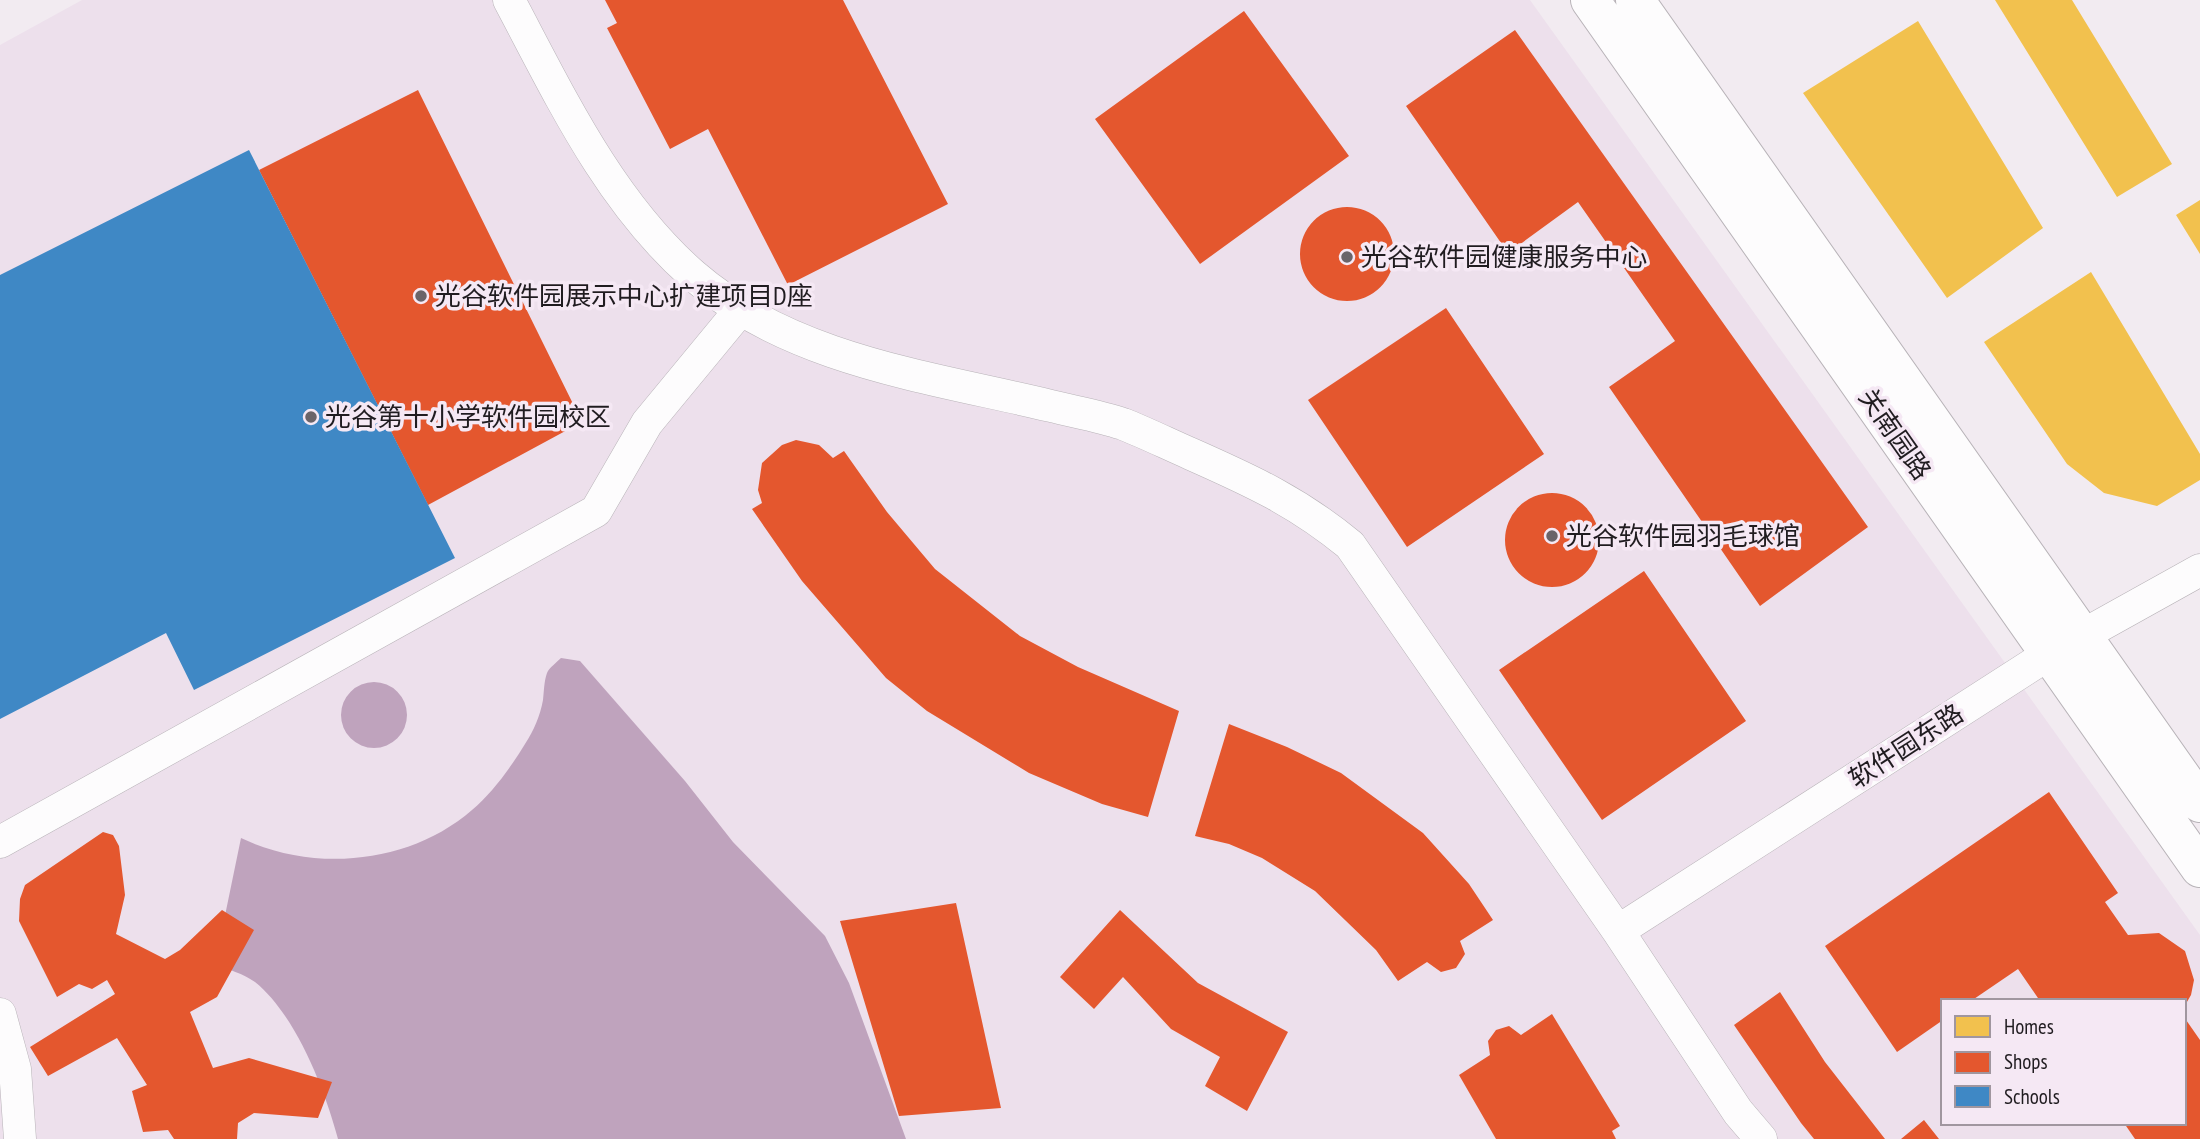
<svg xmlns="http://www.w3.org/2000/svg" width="2200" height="1139" font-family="'PT Sans Narrow','Noto Sans SC',sans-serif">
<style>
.built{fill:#ede0ec;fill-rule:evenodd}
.water{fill:#bfa3bd}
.homes{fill:#f2c14e}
.shops{fill:#e4572e}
.schools{fill:#3f88c5}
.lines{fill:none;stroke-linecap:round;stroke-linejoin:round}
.minor-casing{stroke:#b8b3b8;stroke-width:33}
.secondary-casing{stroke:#b8b3b8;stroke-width:40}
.minor{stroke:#fdfcfd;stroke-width:32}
.secondary{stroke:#fdfcfd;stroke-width:38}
.poi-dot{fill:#6a6469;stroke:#f5e8f4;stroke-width:2.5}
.labels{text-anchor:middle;stroke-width:7;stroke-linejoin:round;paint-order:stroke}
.poi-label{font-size:26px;fill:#201c20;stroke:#f5e8f4;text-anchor:start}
.street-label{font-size:26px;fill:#201c20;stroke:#f5e8f4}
</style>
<rect width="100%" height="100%" fill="#f2ebf1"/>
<!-- built -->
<path class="built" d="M82,0h1448l670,935v204h-2200v-1094zM1943,1001h241v122h-241z"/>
<!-- water -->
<path class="water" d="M561,658l19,3 105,120 48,61 92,94 24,47 57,156h-568c-13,-49 -42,-124 -83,-157 -11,-8 -28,-13 -40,-18l26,-126c73,35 169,26 231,-28 21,-18 39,-43 53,-66 9,-14 15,-28 18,-44 1,-8 1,-19 4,-27 2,-5 10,-11 14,-15z
M341 715a33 33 0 1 1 66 0a33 33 0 1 1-66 0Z"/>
<!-- homes -->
<path class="homes" d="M1995,0h77l100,164 -55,33z
M1918,21l125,207 -96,70 -144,-205z
M2200,200v54l-24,-39z
M2091,272l109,182v26l-43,26 -53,-13 -37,-29 -83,-122z"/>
<!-- shops -->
<path class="shops" d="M605,0h238l105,204 -160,81 -80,-156 -38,20 -63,-121 10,-5z
M1244,11l105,145 -149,108 -105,-145z
M1515,30l353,497 -108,79 -151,-219 66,-46 -97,-139 -70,51 -102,-147z
M418,90l164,332 -154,83 -169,-335z
M1300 254a47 47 0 1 1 94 0a47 47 0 1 1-94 0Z
M1446,308l98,146 -137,93 -99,-147z
M796,440l23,5 14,13 11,-7 43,61 48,57 85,67 58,31 101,44 -31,106 -46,-13 -73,-31 -102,-62 -41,-33 -84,-97 -50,-72 10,-6 -4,-13 4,-27 20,-18z
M1505 540a47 47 0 1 1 94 0a47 47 0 1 1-94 0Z
M1644,571l102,150 -144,99 -103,-150z
M1229,724l58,23 54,26 82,60 46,51 24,36 -33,21 5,13 -9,14 -15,4 -14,-10 -29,19 -22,-31 -61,-59 -53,-33 -33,-14 -34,-8z
M2049,792l69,101 -13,9 23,33 31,-2 26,18 9,29 -3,15 -7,12v-6h-144l-22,-32 -47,32h-28v19l-46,32 -72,-106z
M103,832l10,3 6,11 6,49 -9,39 49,25 15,-9 42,-40 32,20 -37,67 -27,15 23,56 36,-10 83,24 -14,36 -64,-5 -16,10 -1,16h-63l-6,-9 -25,2 -11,-41 15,-6 -30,-47 -69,38 -18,-29 85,-53 -8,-14 -15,9 -13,-5 -22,13 -38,-76 1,-22 5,-14z
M956,903l45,205 -102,8 -59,-195z
M1120,910l78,73 90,49 -41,79 -42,-25 15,-29 -49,-28 -48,-52 -29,32 -34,-32z
M1780,992l45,70 60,77h-71l-13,-16 -67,-98z
M1552,1014l68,112 -8,5 4,8h-120l-37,-64 31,-20 -2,-14 8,-11 13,-4 12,9z
M2184,1017l16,23v99h-65l-11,-16h60z
M1924,1120l15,19h-38z"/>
<!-- schools -->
<path class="schools" d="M249,150l206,408 -261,132 -28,-57 -166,86v-444z"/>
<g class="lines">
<defs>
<path id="minor" d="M509,0c52,98 100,201 184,275 98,85 237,102 358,131 24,6 49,10 72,18 23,9 45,20 68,30 61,27 107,48 159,91l268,386 120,181 23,27
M0,842l596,-331 51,-88 94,-114
M1618,931l431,-277 151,-84
M0,1014l15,55 5,70"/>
<path id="secondary" d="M1590,0l610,868
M1635,0l565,803"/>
</defs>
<!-- minor casing -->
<use href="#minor" class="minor-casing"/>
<!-- secondary casing -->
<use href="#secondary" class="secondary-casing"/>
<!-- minor -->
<use href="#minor" class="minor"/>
<!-- secondary -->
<use href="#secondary" class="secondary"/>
</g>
<!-- markers -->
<g class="poi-dot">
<circle cx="1347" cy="257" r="7"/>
<circle cx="421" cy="296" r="7"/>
<circle cx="311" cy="417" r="7"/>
<circle cx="1552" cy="536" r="7"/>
</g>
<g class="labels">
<!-- poi labels -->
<g class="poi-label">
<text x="1361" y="266">光谷软件园健康服务中心</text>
<text x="435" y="305">光谷软件园展示中心扩建项目D座</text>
<text x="325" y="426">光谷第十小学软件园校区</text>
<text x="1566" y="545">光谷软件园羽毛球馆</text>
</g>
<!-- street labels -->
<g class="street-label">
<text transform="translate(1895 434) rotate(55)" y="9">关南园路</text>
<text transform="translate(1906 746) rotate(-33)" y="9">软件园东路</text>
</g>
</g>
<!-- legend -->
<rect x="1941" y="999" width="245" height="126" fill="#f5e8f4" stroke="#a0969f" stroke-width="2"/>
<rect x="1955" y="1016" width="35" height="21" fill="#f2c14e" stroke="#a0969f" stroke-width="2"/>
<text x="2004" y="1034" font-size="21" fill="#201c20">Homes</text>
<rect x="1955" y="1052" width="35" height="21" fill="#e4572e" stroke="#a0969f" stroke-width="2"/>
<text x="2004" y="1069" font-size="21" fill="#201c20">Shops</text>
<rect x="1955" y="1086" width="35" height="21" fill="#3f88c5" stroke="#a0969f" stroke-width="2"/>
<text x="2004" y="1104" font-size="21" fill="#201c20">Schools</text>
</svg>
